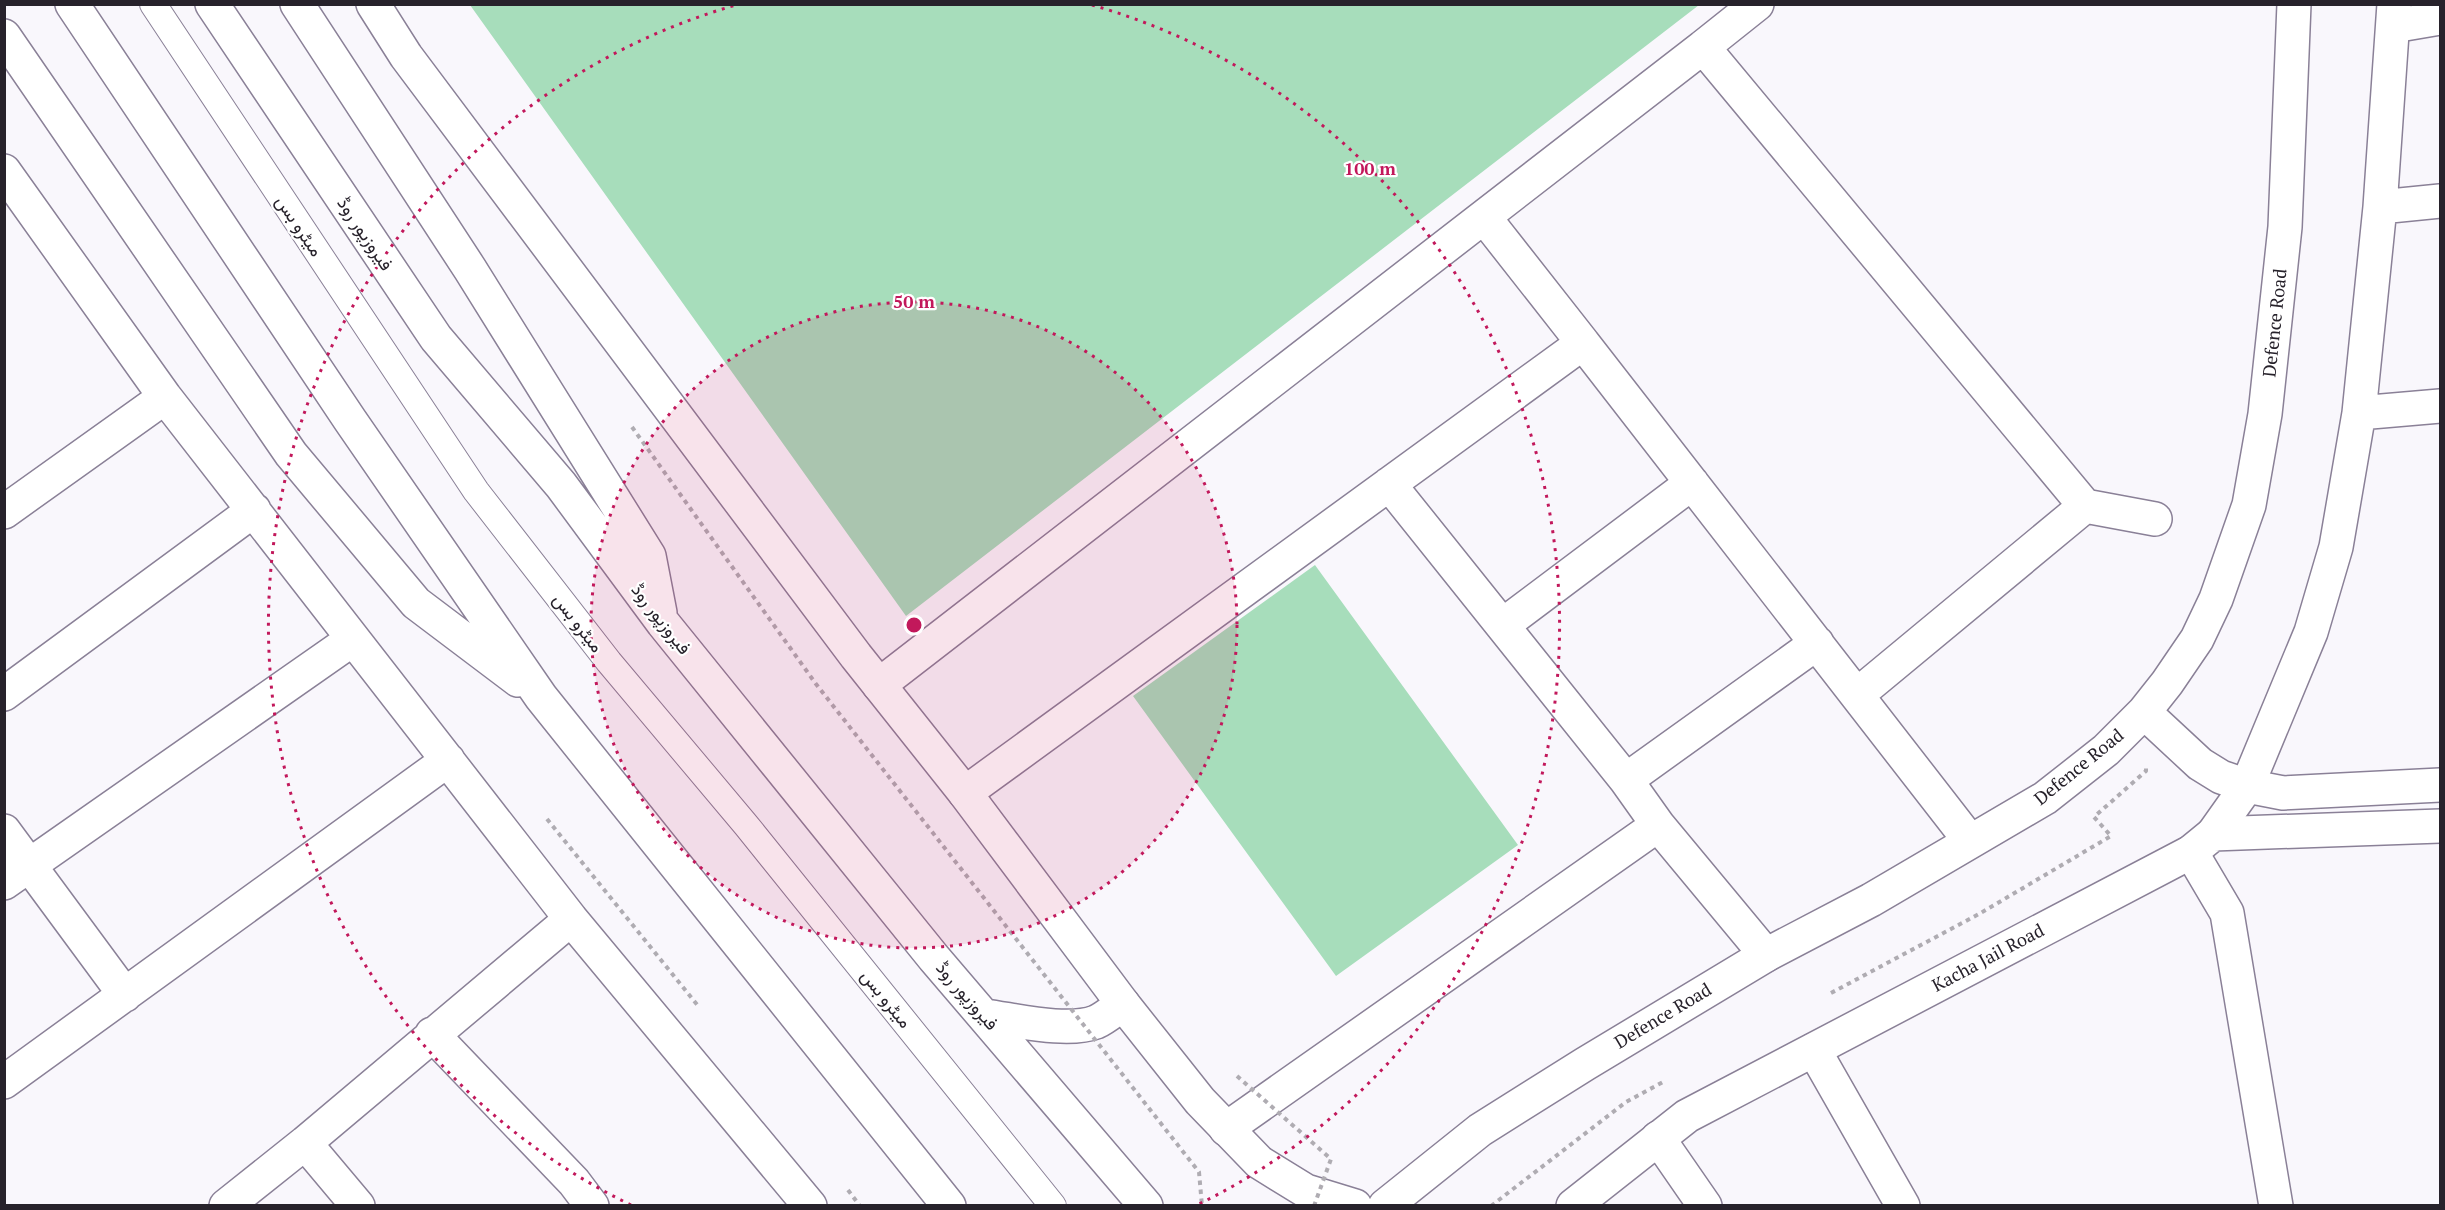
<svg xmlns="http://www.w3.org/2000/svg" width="2445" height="1210" font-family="'PT Serif',Vazirmatn,serif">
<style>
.green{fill:#a7ddbb}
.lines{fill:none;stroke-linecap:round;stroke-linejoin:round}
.lane-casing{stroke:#8a8097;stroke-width:28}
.street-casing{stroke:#8a8097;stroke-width:36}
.secondary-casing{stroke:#8a8097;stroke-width:36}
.primary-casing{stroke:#8a8097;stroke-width:36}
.path{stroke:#afacb2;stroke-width:4;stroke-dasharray:4.5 4.5;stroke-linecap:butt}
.lane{stroke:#fff;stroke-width:26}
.street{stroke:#fff;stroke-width:33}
.secondary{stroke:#fff;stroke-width:33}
.primary{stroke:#fff;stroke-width:33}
.path-bridge{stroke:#afacb2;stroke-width:4;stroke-dasharray:4.5 4.5;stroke-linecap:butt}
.ring{fill:none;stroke:#c2185b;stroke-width:3;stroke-dasharray:3 6}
.labels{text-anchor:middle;stroke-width:4.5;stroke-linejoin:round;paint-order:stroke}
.street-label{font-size:18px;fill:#27222b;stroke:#fff}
.centre{fill:#c2185b;stroke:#fff;stroke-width:3}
.ring-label{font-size:18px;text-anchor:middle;font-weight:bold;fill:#c2185b;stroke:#fff;stroke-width:4.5;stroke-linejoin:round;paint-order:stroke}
</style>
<rect width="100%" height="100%" fill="#f9f7fc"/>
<!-- green -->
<path class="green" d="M470,5h1229l-793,611z
M1315,565l203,280 -182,131 -203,-280z"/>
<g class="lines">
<defs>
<path id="lane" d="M153,4l323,487 133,171 137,163 307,381"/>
<path id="street" d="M1757,4l-54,43 382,459 -228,189
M2393,26l47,-8
M4,171l161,226 406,522 239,287
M2380,207l60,-6
M1484,217l99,126
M2359,413l81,-7
M1389,484l237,296 32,45 108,130
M2085,506l70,13
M4,512l161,-115
M1503,625l189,-142
M879,685l824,-638
M4,694l250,-184
M1626,780l191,-137
M965,793l618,-450 387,498
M4,831l121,164
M2213,834l34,-48 64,-154 25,-85 23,-134 21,-206 14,-203
M2191,852l36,61 49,293
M4,883l349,-244
M432,1034l142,148 18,24
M1814,1050l89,156
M4,1082l444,-322
M1226,1129l432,-304
M1658,1138l47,68
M305,1143l53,63
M226,1206l79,-63 266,-224"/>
<path id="secondary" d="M373,4l33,52 450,600 109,137 158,211 77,97 59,61 47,29 49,15
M2144,712l56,52 21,13 26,9 36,7 157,-8
M1385,1206l95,-76 105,-66 181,-109 105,-55 174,-102 61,-48 38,-38 23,-29 30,-44 19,-40 33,-94 16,-91 20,-187 9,-223
M1573,1206l114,-90 504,-264 22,-18 227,-8"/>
<path id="primary" d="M72,4l278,416 191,277 408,509
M212,4l224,334 125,147 102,138 271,335 212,248
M297,4l173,265 179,287 11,57
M4,36l287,418 125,149 102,77
M985,1016c31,4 82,17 111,6 9,-4 18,-12 27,-18"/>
</defs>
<!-- lane casing -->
<use href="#lane" class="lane-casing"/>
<!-- street casing -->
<use href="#street" class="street-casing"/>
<!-- secondary casing -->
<use href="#secondary" class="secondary-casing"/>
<!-- primary casing -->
<use href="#primary" class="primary-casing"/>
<!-- path -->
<path class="path" d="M547,819l152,188
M1831,993l148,-79 132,-78 -17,-19 52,-46v-3
M848,1190l12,16
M1491,1206l135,-104 37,-20"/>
<!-- lane -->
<use href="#lane" class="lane"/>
<!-- street -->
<use href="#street" class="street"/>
<!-- secondary -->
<use href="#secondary" class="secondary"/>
<!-- primary -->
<use href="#primary" class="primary"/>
<!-- path-bridge -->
<path class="path-bridge" d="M632,427l184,257 383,488 3,34
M1237,1076l94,83 -17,47"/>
</g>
<!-- distance rings -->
<circle cx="914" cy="625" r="323" fill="#c2185b" fill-opacity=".12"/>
<g class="ring">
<circle cx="914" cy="625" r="323"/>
<path d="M631 1205A645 645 0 0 1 736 5M1092 5A645 645 0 0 1 1197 1205"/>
</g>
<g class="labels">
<!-- street labels -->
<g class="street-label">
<text transform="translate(299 226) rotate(56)" y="6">میٹرو بس</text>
<text transform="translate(365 234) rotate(56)" y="6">فیروزپور روڈ</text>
<text transform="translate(2275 323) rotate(-84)" y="6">Defence Road</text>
<text transform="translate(661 619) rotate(52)" y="6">فیروزپور روڈ</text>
<text transform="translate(578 623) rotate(52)" y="6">میٹرو بس</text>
<text transform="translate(2079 767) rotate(-39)" y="6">Defence Road</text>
<text transform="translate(1988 958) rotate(-28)" y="6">Kacha Jail Road</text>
<text transform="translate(967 996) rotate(49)" y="6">فیروزپور روڈ</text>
<text transform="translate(886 999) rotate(51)" y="6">میٹرو بس</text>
<text transform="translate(1663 1016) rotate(-31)" y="6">Defence Road</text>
</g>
</g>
<circle cx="914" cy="625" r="9" class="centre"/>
<g class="ring-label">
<text x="1370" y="175">100 m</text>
<text x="914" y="308">50 m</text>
</g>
<!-- border -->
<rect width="2445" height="1210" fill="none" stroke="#27222b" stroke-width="12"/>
</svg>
